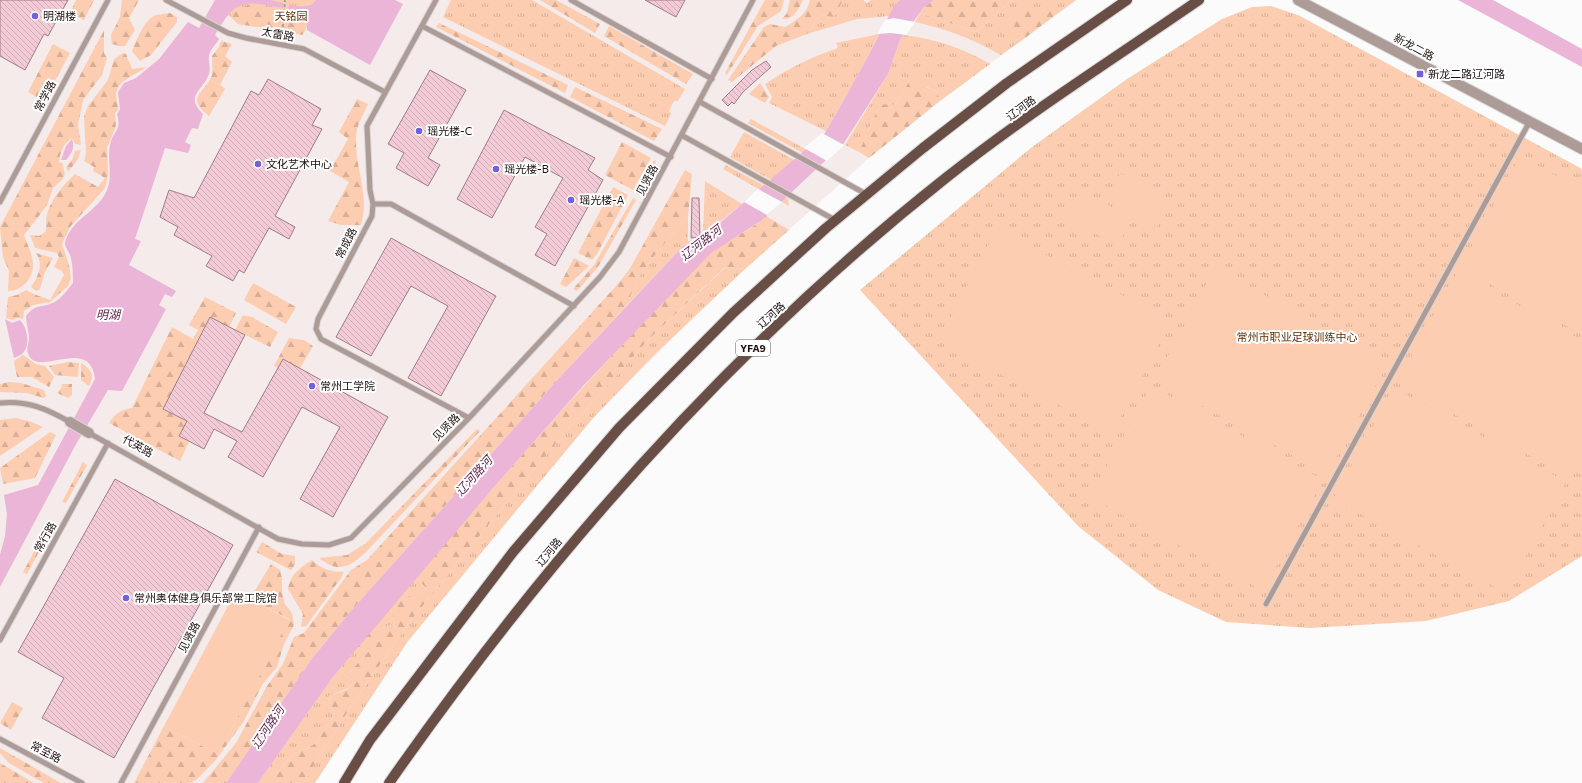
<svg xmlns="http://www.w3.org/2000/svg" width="1582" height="783" font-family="Commissioner,'Noto Sans SC',sans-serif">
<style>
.built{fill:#f5ebeb}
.grass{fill:url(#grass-tufts)}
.forest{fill:url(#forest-firs)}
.garden{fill:#fccdb0}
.water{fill:#eab5d7}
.pier{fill:#fbfbfb}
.building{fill:url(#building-back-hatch);stroke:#a17d88}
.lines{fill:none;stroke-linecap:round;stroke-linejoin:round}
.service-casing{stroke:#d8d6d6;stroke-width:7}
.minor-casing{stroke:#d8d6d6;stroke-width:12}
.tertiary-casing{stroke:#d8d6d6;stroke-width:12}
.primary-casing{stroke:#d8d6d6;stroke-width:12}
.path{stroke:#a6a1a1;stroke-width:2;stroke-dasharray:3 2;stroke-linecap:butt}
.service{stroke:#ac9b97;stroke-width:5}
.minor{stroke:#ac9b97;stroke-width:10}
.tertiary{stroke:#ac9b97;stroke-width:10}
.primary{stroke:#694e46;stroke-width:10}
.poi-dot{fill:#7460db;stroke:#fff;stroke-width:1.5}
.labels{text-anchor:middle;stroke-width:4;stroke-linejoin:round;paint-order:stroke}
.shield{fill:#fff;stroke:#645a5a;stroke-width:1}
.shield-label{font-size:10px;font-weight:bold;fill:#211314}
.poi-label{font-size:11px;fill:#211314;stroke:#fff;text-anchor:start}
.park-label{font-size:11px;fill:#5f2f09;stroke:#fff}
.street-label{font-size:11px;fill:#211314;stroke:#fff}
.water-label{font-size:12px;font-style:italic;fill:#622450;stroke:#fff}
</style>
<defs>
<pattern id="grass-tufts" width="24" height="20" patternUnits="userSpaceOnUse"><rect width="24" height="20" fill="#fccdb0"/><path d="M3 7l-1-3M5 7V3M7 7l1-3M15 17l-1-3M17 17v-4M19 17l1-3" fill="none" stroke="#d8af96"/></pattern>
<pattern id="forest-firs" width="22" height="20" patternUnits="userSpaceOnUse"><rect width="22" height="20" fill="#fccdb0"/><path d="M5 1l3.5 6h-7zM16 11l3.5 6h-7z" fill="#d8af96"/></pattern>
<pattern id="building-back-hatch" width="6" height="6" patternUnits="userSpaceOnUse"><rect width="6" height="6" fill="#f2cbd6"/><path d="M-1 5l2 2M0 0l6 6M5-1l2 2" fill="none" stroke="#cfadb7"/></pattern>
</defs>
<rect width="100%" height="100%" fill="#fbfbfb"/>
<!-- built -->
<path class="built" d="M0,0h1076l-136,101 -71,57 -155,139 -120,120 -186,224 -93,142h-315z"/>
<!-- grass -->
<path class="grass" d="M231,0h87c-6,12 -10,26 -16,35l-23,-5 -41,-6 -8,-8 -4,-1z
M451,0h81l153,89 -7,12h-4l-5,10 2,3 -6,12 -222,-109z
M843,0h20l4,3 4,-3h29l-11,16 -32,3 -50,15 13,-19 14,2z
M1012,0h64l-19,14 -6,-5 -41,28 11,4 -20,14c-31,-17 -51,-25 -86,-33l5,-9 56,19z
M1271,6l27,9 284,154v387l-73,45 -83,20 -116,7 -84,-6 -68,-32 -80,-64 -218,-236 172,-143 95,-68 95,-60 30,-12z
M879,34l-14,28 -39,69 -57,-28 3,-6 -7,-13c23,-15 45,-27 71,-35l2,-2 -2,-4z
M904,35c31,4 59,13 86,29l-50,37 -3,-10 -27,-11 -15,25 -15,-1 -21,48 -14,-7 43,-71 12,-34z
M751,119l67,37 -8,1 -62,-34z
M744,132l61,34 -14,25 -61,-34z
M726,165l62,34 1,7 -66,-37z
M705,181l37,23 -39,31z
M688,217v24l12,-1 -17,6 -56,59 10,-26 21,-28z
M726,267l19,2 -91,86 -60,62 -186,224 -93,142h-12l47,-75 58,-84 90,-111 66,-79 84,-94z
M416,577l10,11 -13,11 -9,-7z
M390,608l5,16 -26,8z
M357,648l12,3 -22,24 14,4 -13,9 -20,9 7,17 -20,30 -24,12 -17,21 6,6h-22l75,-106z"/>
<!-- forest -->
<path class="forest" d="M76,0h18l-10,20 -14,-7z
M122,0h17l-10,18 6,12 -10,16h-6l-7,-2 -1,-9 9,-18z
M540,0h16l44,24 -5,9z
M765,0h19l-3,11 -23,15 -31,49 -2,-2z
M790,0h13c-5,10 -9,20 -21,19l5,-6z
M810,0h33l-9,17 -14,-2 -13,19 -31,12 -44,36 -4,-2 36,-53 6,-3 15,3c12,-7 22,-13 25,-27z
M934,0h78l-36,32 -56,-19 4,-6z
M248,5l34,7 -3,18 -41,-6 -8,-8 6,-5z
M1021,7l31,2 5,5 -36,27 -11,-4 -4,-12z
M170,13l7,4v5l-26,33 -11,6 -8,-10c5,-11 11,-29 22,-35 4,-2 12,-2 16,-3z
M286,14l15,4 5,12 -4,5 -18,-4z
M439,23l129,62 -3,8 -129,-66z
M609,26l84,48 -7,10 -82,-48z
M104,30v23l3,5 -5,17 -19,25 -5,25 3,20 -6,-1 -3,-6c-9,6 -12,14 -13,25l3,-1 3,12 -3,6 -9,8 -6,17 -8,11 -15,19c3,9 8,18 9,28 1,15 -11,28 -25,28l1,-20 -6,-14 -3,-30z
M221,41l11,3 -7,12 7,6 -12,23 5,4 -16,27c-26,-20 -2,-24 3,-41 1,-6 0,-13 0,-19l7,-9z
M53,44l17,9 -26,48 -16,-9z
M123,53l3,1 6,15 14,-2c-9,8 -29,13 -30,27 0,5 2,10 2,16l-3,3 1,13 -9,22 1,27 -3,13 -35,39 -8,17 7,21 2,13 -3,8 -18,16 -17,3 -9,6 -1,8 -6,-1 -4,2 -7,-2 2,-21 9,-2 9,-5c8,5 15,6 24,10l14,-25 -2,-4 -8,-4 5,-10 -2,-4 -22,-5 -5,-13 9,1 6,-4c2,-5 1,-7 1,-12 2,-18 17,-35 29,-46l23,13 7,-9 -12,-7 1,-4 -10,-6 2,-7 -2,-37 4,-11 20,-26 6,-21z
M910,80h13l3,7 11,4 3,10 -71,57 -10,-6 21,-48 15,1z
M760,83l9,14 -4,6 -16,-9z
M575,87l87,42 -8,12 -84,-44z
M357,99l11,5c-5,11 -12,22 -12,35 -1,29 14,57 5,86h-20l-13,-4 21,-39 -19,-11 18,-32 -9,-7z
M622,142l29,16 -18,32 -28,-15z
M81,150l-3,9 -10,13 -2,-5 6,-7 3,-9z
M655,159l1,5 -17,31 -3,-2z
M685,170l7,4 -4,43 -30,34 -21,28 -10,26 -66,71 -211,236 -39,48 -85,123h-23l33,-40 31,-57 16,-22 11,-27 10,-4 47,-63 16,-10 249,-274 13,-16z
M613,187l15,8 -31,59 -5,6 -14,-7z
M633,198l3,2 -38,67 -21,24 -4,-2 21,-24z
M766,216l23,14 -44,39 -20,-2 -77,73 -84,94 -66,79 -90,111 -58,84 -47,75h-23l-6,-6 17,-21 24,-12 20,-30 -7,-17 18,-7 14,-11 -13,-4 22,-24 -12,-3 12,-16 26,-8 -5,-16 14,-16 9,7 13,-11 -10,-11c69,-80 138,-160 211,-237 26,-28 55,-64 84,-87 18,-14 39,-22 55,-37z
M36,253l17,5 -8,14 -5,17 -4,2 -5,-4c7,-11 13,-22 5,-34z
M574,258l15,8 -23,21 -6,-3z
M253,283l43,24 -10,17 -42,-24z
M205,297l31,16 -7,14 -19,-10 -47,92 24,12 -8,15 10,6 -9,19 -71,-38c6,-10 12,-13 23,-15l40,-81 21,12 5,-9 -9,-5z
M243,315l9,2 26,15 -8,15 -35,-17z
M289,338l15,2 9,6 -13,22 -17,-9 -5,9 -4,-2z
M23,355l13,9 9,2 9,11 -5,10 -17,-10h-15l-3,-16z
M68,362l11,1 -1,14 -23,-2 -6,-9z
M81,363c10,6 14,12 8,23l-8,-6z
M9,382l12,1 23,7 2,6 -2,2 -18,-5 -26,-1v-8z
M62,384h10v11l-4,3 -11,-5 4,-5z
M16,418l16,4 11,5 -43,29v-36z
M477,429l3,2 -114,121c-17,15 -27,22 -47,6l28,-3 19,-12z
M50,432l6,3 -21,43 -32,6 -3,-16z
M83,462l4,3 -21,38 -4,-1z
M44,533l4,2 -21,39 -4,-2z
M262,542l20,12 13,2v9l-4,5 -35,-18z
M312,560c10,9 18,12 32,12l-3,6 -35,48 -5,1 2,-13 -15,-25c3,-16 12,-21 24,-29z
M271,564l9,6 2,9v14l3,11 7,9 2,12 -10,19 -7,23 -15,18 -18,36 -29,40 -19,19 -6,3h-56l30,-57 54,28 71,-135 -39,-20z
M12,702l11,6 -12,22 -11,-7z
M0,748l61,35h-16l-5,-2 -31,-18 -9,-10z
M0,763l34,20h-34z"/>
<!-- garden -->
<path class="garden" d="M1520,156l62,34v144l-122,-66z
M1120,173l51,27 -14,27 -51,-27z
M1081,191l51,27 -14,28 -51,-28z
M997,229l174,92 -59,112 -174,-92z
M1215,268l173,95 -61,111 -172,-94z
M1457,272l125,68v113l-13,24 -172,-94z
M1151,386l172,94 -60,111 -173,-94z
M1394,388l172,94 -60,111 -173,-94z
M236,591l53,29 -71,134 -54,-28z"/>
<!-- water -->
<path class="water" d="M215,0h55l13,3v5c-41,-8 -48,-8 -68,27l4,4c-3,5 -9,11 -10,16 -1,6 2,13 0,19 -6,17 -25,21 -6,40l-5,15 -6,-1 -7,14 6,3 -3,8 -23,-5 -30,91 6,2 -12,24 47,26 -4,6 -7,-3 -6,11 7,4 -44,82 -14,-1 -33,56 -75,141v-32l5,-19 2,-22 -3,-19 34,-10 57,-106c-5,-45 -59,1 -67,-26 -2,-4 1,-10 1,-15 0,-7 -3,-15 -3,-22 9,-11 11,-8 24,-12 10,-3 17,-14 23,-21 0,-9 0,-19 -3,-28 -2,-6 -7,-9 -4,-16 8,-21 33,-29 41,-49 6,-14 0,-30 3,-45 3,-15 12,-13 7,-31l3,-5 -2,-17 6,-9 12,-5 23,-19 29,-37 11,6z
M316,0h79l8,4 -33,61 -63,-35v-8l-4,-8 -15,-5 1,-4c9,1 21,4 27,-5z
M900,0h34l-10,7 -24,33 -12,34 -44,69 -82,77 -51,33 -128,133 -90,102 -160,189 -75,106h-32l85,-123 39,-48 211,-236 122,-130 18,-7 124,-106 40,-71 29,-56z
M1458,0h35l89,49v18z
M72,139c3,9 0,14 -6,21h-5l5,-14z
M5,319l7,4 8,-3c7,7 11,25 3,33 -2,2 -7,4 -9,5z"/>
<!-- pier -->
<path class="pier" d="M894,18l21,4 -9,13 -15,-2 -14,1 8,-14z
M822,133l22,12 -17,16 -23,-13z
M758,189l24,13 -15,13 -23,-13z"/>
<!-- building -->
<path class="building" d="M0,0h68l-20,36 -4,-2 -19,36 -25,-14z
M645,0h40l-9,17z
M766,61l5,6 -28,25 -9,12 -2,-2 -4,4 -6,-6 30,-30z
M430,70l36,20 -38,68 12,7 -12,21 -32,-18 8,-15 -16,-9z
M268,79l53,30 -9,16 10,4 -47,87 20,11 -6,12 -20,-11 -25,45 -5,-3 -6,11 -27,-15 6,-10 -38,-21 4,-8 -18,-10 9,-27 25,8 57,-107 8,4z
M504,110l91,48 -7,12 15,10 -48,86 -20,-11 12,-21 -12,-7 28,-49 -38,-21 -33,61 -35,-19z
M692,198h7l1,39 -9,1z
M391,238l105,58 -55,100 -33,-18 40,-72 -37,-20 -40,70 -35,-19z
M210,317l35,18 -41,78 38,19 41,-73 105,58 -55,100 -33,-18 40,-72 -38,-20 -39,70 -35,-20 9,-16 -23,-12 -10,20 -25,-13 8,-15 -24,-12z
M115,479l118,66 -119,213 -72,-40 22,-40 -46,-26z"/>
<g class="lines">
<defs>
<path id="service" d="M166,0l62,33 18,5 58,11 81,43
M436,0l-69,126 3,64 3,14 -1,12 -54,103 -2,10 5,10 148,79
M571,0l141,79
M422,26l249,131
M700,102l166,92
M683,136l152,84
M0,202l108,-202
M373,204h18l183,102
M0,403c27,-3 47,6 70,19
M89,433l189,106 24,5 27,1 22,-7 118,-120 131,-141 19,-25 134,-252
M1266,604l264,-483
M0,640l108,-197
M0,739l82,44
M121,783l138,-256"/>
<path id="minor" d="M70,422l19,11"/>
<path id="tertiary" d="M1298,0l284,149"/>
<path id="primary" d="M344,783l26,-43 143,-188 106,-124 114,-115 93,-85 97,-80 84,-65 120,-83
M389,783c158,-226 341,-435 558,-606 81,-64 168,-119 252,-177"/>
</defs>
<!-- service casing -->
<use href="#service" class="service-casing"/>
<!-- minor casing -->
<use href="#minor" class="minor-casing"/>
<!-- tertiary casing -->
<use href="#tertiary" class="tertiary-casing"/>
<!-- primary casing -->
<use href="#primary" class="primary-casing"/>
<!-- path -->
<path class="path" d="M282,37l3,-37"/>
<!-- service -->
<use href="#service" class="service"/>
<!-- minor -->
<use href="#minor" class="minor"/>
<!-- tertiary -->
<use href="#tertiary" class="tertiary"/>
<!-- primary -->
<use href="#primary" class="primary"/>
</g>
<!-- markers -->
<g class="poi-dot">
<circle cx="35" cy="16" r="4"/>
<rect x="1416" y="70" width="8" height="8" rx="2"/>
<circle cx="419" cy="131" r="4"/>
<circle cx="258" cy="164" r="4"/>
<circle cx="496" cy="169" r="4"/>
<circle cx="571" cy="200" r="4"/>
<circle cx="312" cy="386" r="4"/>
<circle cx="126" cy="598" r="4"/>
</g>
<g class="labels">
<!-- shield labels -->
<rect class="shield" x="736" y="340" width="34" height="16" rx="3"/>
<g class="shield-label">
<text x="753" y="352">YFA9</text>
</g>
<!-- poi labels -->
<g class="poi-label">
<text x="43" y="20">明湖楼</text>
<text x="1428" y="78">新龙二路辽河路</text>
<text x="427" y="135">瑶光楼-C</text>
<text x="266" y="168">文化艺术中心</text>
<text x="504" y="173">瑶光楼-B</text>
<text x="579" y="204">瑶光楼-A</text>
<text x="320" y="390">常州工学院</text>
<text x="134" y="602">常州奥体健身俱乐部常工院馆</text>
</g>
<!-- park labels -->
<g class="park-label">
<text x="291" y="20">天铭园</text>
<text x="1297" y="341">常州市职业足球训练中心</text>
</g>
<!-- street labels -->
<g class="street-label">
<text transform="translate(278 34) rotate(11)" y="4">太雷路</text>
<text transform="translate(1414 47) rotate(28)" y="4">新龙二路</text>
<text transform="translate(45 96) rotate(-62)" y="4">常学路</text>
<text transform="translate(1021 108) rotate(-36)" y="4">辽河路</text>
<text transform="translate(647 180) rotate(-62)" y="4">见贤路</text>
<text transform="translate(346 243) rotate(-63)" y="4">常成路</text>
<text transform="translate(771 315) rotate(-42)" y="4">辽河路</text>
<text transform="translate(446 427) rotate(-45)" y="4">见贤路</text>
<text transform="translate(138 446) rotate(29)" y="4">代英路</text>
<text transform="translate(45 537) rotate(-61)" y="4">常行路</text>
<text transform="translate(549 552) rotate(-50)" y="4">辽河路</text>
<text transform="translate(189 637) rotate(-62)" y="4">见贤路</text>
<text transform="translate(46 752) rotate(28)" y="4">常至路</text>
</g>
<!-- water labels -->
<g class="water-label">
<text transform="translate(701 243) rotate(-38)" y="4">辽河路河</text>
<text x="108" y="319">明湖</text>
<text transform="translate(474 476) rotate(-48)" y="4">辽河路河</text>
<text transform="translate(268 727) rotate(-56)" y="4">辽河路河</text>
</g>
</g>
</svg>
